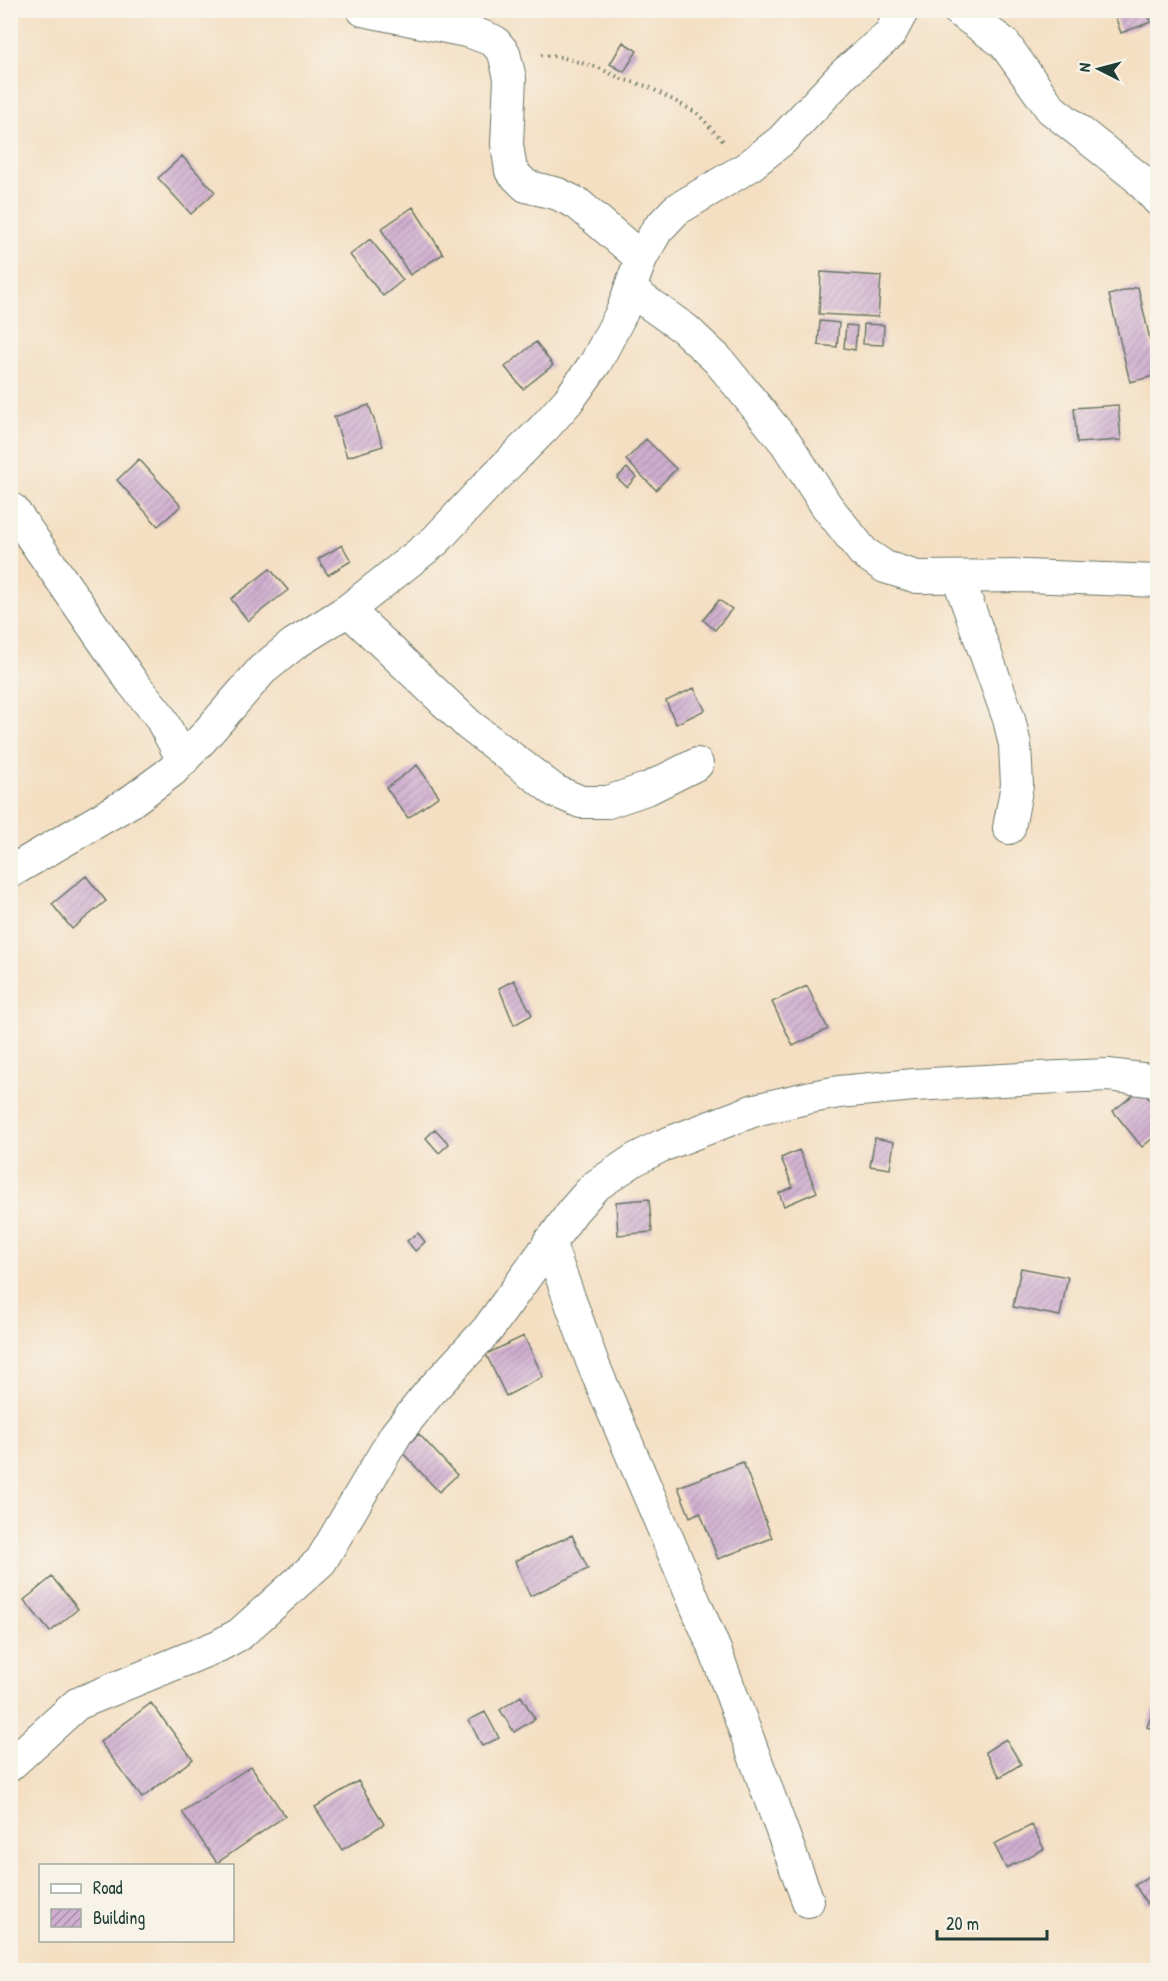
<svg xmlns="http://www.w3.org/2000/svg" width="1168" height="1981" font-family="'Patrick Hand',sans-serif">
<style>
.building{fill:url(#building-hatch)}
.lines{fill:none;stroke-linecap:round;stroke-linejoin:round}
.street-casing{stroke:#6a7666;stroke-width:34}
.path{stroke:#6a7666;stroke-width:4;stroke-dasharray:1.5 4.5;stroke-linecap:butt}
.street{stroke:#fff;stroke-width:32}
</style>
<defs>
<pattern id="building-hatch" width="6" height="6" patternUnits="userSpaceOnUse" patternTransform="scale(1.5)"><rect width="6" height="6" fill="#d0aed0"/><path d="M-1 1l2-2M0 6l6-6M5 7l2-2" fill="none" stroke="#a88faa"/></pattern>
</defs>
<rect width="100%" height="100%" fill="#f7f3e8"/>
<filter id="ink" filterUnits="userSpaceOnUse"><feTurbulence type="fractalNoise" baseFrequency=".0167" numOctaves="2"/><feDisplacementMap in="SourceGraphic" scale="12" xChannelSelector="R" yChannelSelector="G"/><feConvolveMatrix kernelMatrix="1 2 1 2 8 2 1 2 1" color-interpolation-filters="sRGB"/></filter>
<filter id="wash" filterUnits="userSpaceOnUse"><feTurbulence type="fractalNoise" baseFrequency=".008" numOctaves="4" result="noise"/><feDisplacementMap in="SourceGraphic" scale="24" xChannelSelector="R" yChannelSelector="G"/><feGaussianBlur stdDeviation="1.35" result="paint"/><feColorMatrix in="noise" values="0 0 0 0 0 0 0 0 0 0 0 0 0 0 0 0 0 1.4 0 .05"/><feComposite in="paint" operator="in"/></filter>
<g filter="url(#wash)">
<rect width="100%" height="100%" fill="#f4dfc3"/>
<g id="blocks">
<!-- building -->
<path class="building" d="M1113,10h34l4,12 -30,11z
M623,42l14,9 -13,21 -14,-8z
M182,156l33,36 -24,22 -33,-36z
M413,207l30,47 -33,21 -29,-46z
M370,239l33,41 -20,16 -33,-41z
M821,272l60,4 -3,41 -59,-3z
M1138,287l20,88 -28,7 -21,-87z
M820,321l19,2 -2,24 -19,-2z
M864,324l20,1 -1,20 -20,-1z
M846,325l11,1 -2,24 -11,-2z
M536,342l17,23 -30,24 -18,-22z
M369,405l14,41 -36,11 -13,-40z
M1118,405l3,35 -44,3 -3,-35z
M646,439l30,30 -20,21 -30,-30z
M139,459l42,47 -23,20 -41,-46z
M627,468l9,9 -9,10 -10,-9z
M342,545l9,16 -23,14 -10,-16z
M270,569l18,21 -40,31 -17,-22z
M719,600l13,9 -17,21 -12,-10z
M694,688l11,22 -29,14 -10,-23z
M417,765l22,31 -31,22 -22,-30z
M86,876l20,25 -34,28 -20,-25z
M514,980l18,35 -18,10 -15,-37z
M807,986l21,43 -35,17 -21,-44z
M1141,1089l17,21v24l-16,13 -29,-36z
M435,1129l14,15 -10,9 -13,-15z
M875,1138l19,4 -4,27 -20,-3z
M799,1150l18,42 -33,14 -5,-13 14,-6 -12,-29z
M649,1199l3,33 -34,3 -2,-33z
M418,1233l7,9 -10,9 -8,-10z
M1021,1268l47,9 -8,39 -47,-9z
M524,1336l19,41 -37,19 -20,-42z
M419,1434l38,41 -18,17 -38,-41z
M743,1462l29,76 -54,21 -18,-47 -10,5 -12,-30z
M572,1535l16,34 -58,27 -15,-35z
M52,1577l26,32 -28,23 -26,-32z
M521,1696l14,23 -21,13 -14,-22z
M1157,1701h1v30l-11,-4z
M151,1703l42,56 -51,39 -42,-56z
M485,1712l14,26 -17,8 -13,-26z
M1006,1739l15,25 -21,13 -15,-25z
M251,1766l34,50 -68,47 -35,-51z
M358,1781l26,43 -42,26 -27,-43z
M1032,1825l12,24 -38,19 -12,-24z
M1158,1872v26l-11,6 -12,-19z"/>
</g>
</g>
<g filter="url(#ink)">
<use href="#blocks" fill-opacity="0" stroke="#6a7666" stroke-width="1.5"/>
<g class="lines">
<defs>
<path id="street" d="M363,10l108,22 23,9 10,12 6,25 -3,66 4,27 15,15 32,8 20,10 63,54
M958,10l46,33 47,66 86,68 21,23
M630,290l55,39 33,31 68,83 40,62 37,47 22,15 32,10 108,-1 133,5
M13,510l119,172 27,33 24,45
M958,577l51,142 6,26 2,40 -8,43
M348,610l121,115 86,66 26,11h27l41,-14 48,-24
M10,872l120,-70 42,-31 31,-33 59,-68 32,-26 54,-34 87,-69 53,-57 56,-56 24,-27 28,-39 26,-50 19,-54 16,-28 19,-20 72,-43 34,-27 62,-66 46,-40 13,-24
M549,1242l44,122 122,286 93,251
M10,1765l67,-61 141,-58 22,-12 81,-73 75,-127 33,-41 59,-64 85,-118 21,-24 40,-27 27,-14 94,-36 56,-13 28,-5 75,-7 124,-7 70,-3 50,6"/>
</defs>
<!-- street casing -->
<use href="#street" class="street-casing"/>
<!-- path -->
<path class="path" d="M541,55l20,2 38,11 23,11 27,8 48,26 27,29"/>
<!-- street -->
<use href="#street" class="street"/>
</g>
</g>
<!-- margin -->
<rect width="1168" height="1981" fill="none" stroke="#f7f3e8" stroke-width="36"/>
<!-- legend -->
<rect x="39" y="1864" width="195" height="78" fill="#f7f3e8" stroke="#a1aaa0" stroke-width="1.5"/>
<rect x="51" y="1884" width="30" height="9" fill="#ffffff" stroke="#a1aaa0" stroke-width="1.5"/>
<text x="93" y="1894" font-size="18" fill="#1f3d34">Road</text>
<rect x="51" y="1909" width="30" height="18" fill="url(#building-hatch)" stroke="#a1aaa0" stroke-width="1.5"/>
<text x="93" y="1924" font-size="18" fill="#1f3d34">Building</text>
<!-- north arrow -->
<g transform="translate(1099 69) rotate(276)" stroke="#f7f3e8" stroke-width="4.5" paint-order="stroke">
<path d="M0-4.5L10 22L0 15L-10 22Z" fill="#1f3d34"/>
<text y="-9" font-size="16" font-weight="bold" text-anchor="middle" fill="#1f3d34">N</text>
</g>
<!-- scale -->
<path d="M937 1930v9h110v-9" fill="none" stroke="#1f3d34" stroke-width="3"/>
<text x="946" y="1930" font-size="18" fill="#1f3d34" stroke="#f7f3e8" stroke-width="4.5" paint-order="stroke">20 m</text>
</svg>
